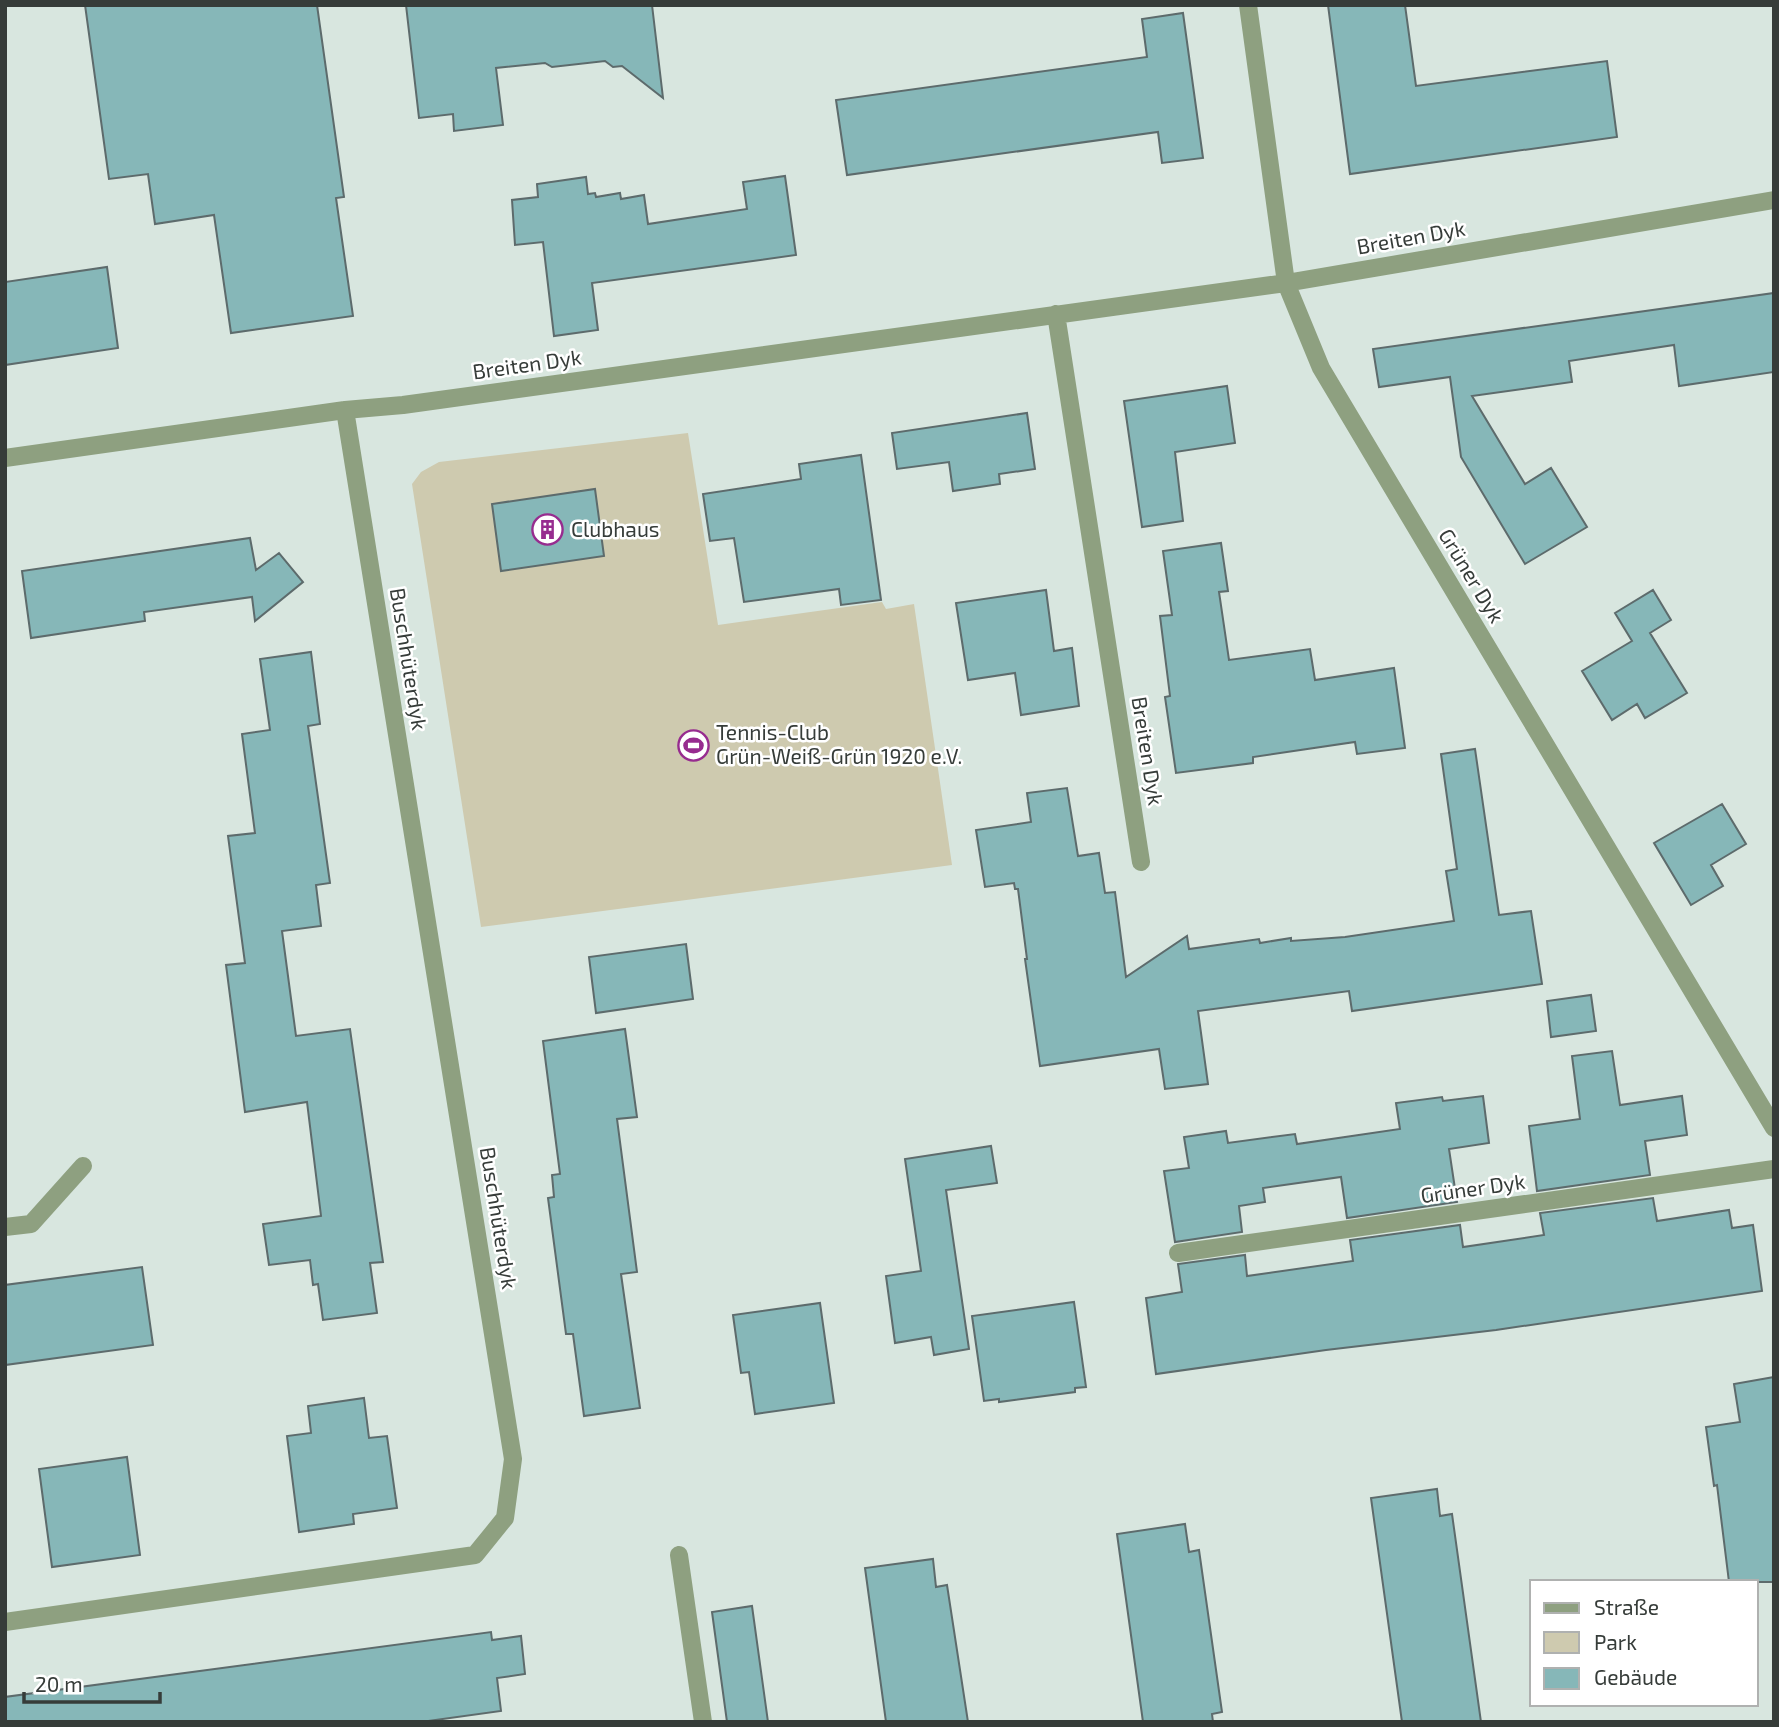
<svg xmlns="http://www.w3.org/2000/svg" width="1779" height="1727" font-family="'Exo 2',sans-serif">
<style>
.green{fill:#cecaaf}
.building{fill:#86b7b8;stroke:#5d6b6c;stroke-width:2}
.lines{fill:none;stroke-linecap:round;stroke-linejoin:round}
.minor{stroke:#8ea080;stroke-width:18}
.labels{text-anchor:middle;stroke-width:5;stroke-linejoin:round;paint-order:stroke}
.street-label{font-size:21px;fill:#363c39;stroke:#fff}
.poi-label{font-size:21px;fill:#363c39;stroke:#fff;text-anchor:start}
</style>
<rect width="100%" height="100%" fill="#d8e6df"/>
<!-- green -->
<path class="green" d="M688,433l30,192 164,-23 4,7 28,-5 38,261 -471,62 -69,-443 9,-12 18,-10z"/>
<!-- building -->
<path class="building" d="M85,5h232l27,192 -8,1 17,118 -122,17 -17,-118 -59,9 -7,-50 -39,5z
M406,5h246l11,93 -41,-32 -9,1 -8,-6 -53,6 -7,-4 -49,5 7,57 -49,6 -1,-17 -34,4z
M1328,5h77l11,81 191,-25 10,76 -267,37z
M1183,13l20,145 -41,5 -4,-31 -311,43 -11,-75 311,-43 -5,-38z
M785,176l11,79 -204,28 6,47 -44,6 -11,-94 -28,3 -3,-45 26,-3 -1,-13 49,-7 2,17 7,-1 1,4 24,-4 1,6 23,-4 4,29 99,-15 -4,-27z
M107,267l11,81 -113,17v-83z
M1774,293v79l-95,14 -5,-41 -105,16 3,21 -100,14 53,88 26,-16 36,59 -62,37 -64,-107 -11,-80 -71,10 -6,-38z
M1227,386l8,57 -60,9 8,69 -41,6 -18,-126z
M1027,413l8,56 -36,5 1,10 -47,7 -4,-29 -52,7 -5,-36z
M861,455l20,145 -40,5 -2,-16 -95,13 -10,-64 -24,3 -7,-47 98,-15 -2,-15z
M595,489l9,67 -103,15 -9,-67z
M250,538l6,32 23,-17 24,29 -48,39 -3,-24 -108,15 1,9 -114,17 -9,-67z
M1221,543l7,48 -9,1 10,68 81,-11 5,31 79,-12 11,80 -48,6 -2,-12 -102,15v6l-77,10 -11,-76 5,-1 -10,-80 12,-1 -9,-64z
M1046,590l8,61 18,-3 7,58 -58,9 -6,-42 -47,7 -12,-77z
M1653,590l18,30 -21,13 37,60 -42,25 -8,-14 -25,16 -30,-49 50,-30 -17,-28z
M311,652l9,72 -12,2 22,157 -14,2 5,41 -39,5 14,105 54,-7 33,233 -13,1 7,50 -54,7 -5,-36 -5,1 -3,-25 -41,5 -6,-41 58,-8 -14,-114 -62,10 -19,-147 19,-2 -17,-127 27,-3 -13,-99 28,-4 -10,-71z
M1475,749l24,166 32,-4 11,73 -190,27 -3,-20 -151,20 10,73 -43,5 -6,-40 -119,17 -15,-107h2l-9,-70h-3l-1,-6 -29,4 -9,-57 55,-8 -4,-29 40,-5 11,68 21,-3 6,40 10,-1 11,85 61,-41 2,13 70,-10 1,4 31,-5v3l54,-4 109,-16 -8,-50 11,-2 -16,-115z
M1722,804l24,40 -35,21 12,21 -32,19 -37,-62z
M686,944l7,55 -97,14 -7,-56z
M1591,995l5,36 -45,6 -4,-36z
M625,1029l12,88 -20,2 20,153 -16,2 19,134 -56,8 -11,-82h-7l-18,-136 6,-1 -2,-22 8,-1 -17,-133z
M1612,1051l8,54 62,-9 5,39 -42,6 5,34 -113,16 -8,-65 51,-7 -8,-63z
M1483,1096l6,47 -40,6 8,53 -110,16 -6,-41 -78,11 2,14 -26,4 3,26 -67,10 -11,-71 25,-3 -5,-31 42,-6 2,12 67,-9 2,10 103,-15 -4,-26 46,-6 1,4z
M991,1146l6,37 -51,7 23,159 -35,6 -3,-18 -36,6 -9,-67 35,-5 -16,-112z
M1653,1198l4,23 72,-11 3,18 21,-3 9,66 -266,39 -170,20 -170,24 -10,-76 36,-6 -4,-28 67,-9 2,21 106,-15 -3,-21 110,-15 3,22 81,-12 -4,-22z
M142,1267l11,78 -148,20v-80z
M1074,1302l12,85 -11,1v4l-76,10v-3l-15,2 -12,-85z
M820,1303l14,100 -79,11 -6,-42 -8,1 -8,-58z
M1774,1377v205h-45l-12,-97 -3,1 -8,-59 34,-5 -6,-38z
M364,1398l5,40 18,-2 10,72 -44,6 1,10 -55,8 -12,-96 24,-3 -3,-27z
M127,1457l13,98 -88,12 -13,-98z
M1437,1489l3,27 12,-2 29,208h-79l-31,-224z
M1185,1524l4,28 10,-2 23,162 -10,2 1,8h-70l-26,-188z
M933,1559l3,28 11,-2 21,137h-82l-21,-154z
M752,1606l16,116h-41l-15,-110z
M491,1632l1,8 29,-4 4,38 -28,4 4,33 -80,11h-416v-25z"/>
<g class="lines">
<!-- minor -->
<path class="minor" d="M1248,5l38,278 35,85 453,760
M1056,314l85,548
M5,458l340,-48 58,-5 883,-122 488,-83
M5,1227l26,-3 52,-58
M1178,1253l596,-84
M679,1555l24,167
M5,1622l470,-67 30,-37 8,-59 -168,-1049"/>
</g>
<!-- icons -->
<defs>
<symbol id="building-ring" viewBox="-11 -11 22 22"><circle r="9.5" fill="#fff" stroke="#972c8f" stroke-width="1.5"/><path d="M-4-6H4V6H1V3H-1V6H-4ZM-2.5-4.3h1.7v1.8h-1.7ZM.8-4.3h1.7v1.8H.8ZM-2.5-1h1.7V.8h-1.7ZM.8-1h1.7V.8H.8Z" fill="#972c8f"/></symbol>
<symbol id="stadium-ring" viewBox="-11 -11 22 22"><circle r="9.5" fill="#fff" stroke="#972c8f" stroke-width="1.5"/><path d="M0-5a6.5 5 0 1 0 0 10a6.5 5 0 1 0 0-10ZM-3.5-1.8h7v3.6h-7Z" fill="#972c8f"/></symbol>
</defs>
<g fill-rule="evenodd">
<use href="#building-ring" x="530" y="512" width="35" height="35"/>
<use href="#stadium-ring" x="676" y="728" width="35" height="35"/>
</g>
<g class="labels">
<!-- street labels -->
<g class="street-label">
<text transform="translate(1411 238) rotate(-10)" y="7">Breiten Dyk</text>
<text transform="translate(527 365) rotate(-8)" y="7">Breiten Dyk</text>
<text transform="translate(1471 576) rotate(59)" y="7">Grüner Dyk</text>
<text transform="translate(408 659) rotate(81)" y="7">Buschhüterdyk</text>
<text transform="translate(1147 751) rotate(81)" y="7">Breiten Dyk</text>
<text transform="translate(1473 1189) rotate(-8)" y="7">Grüner Dyk</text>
<text transform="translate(498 1218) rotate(81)" y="7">Buschhüterdyk</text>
</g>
<!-- poi labels -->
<g class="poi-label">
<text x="571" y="537">Clubhaus</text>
<text x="716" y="740">Tennis-Club<tspan x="716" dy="24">Grün-Weiß-Grün 1920 e.V.</tspan></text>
</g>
</g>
<!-- border -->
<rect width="1779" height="1727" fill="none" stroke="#363c39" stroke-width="14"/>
<!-- legend -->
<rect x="1530" y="1580" width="228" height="126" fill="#ffffff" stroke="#afb1b0" stroke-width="2"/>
<rect x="1544" y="1603" width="35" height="10" fill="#8ea080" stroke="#afb1b0" stroke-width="2"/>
<text x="1594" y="1615" font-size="21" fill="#363c39">Straße</text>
<rect x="1544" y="1632" width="35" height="21" fill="#cecaaf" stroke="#afb1b0" stroke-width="2"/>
<text x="1594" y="1650" font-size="21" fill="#363c39">Park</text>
<rect x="1544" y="1668" width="35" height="21" fill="#86b7b8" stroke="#afb1b0" stroke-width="2"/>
<text x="1594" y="1685" font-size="21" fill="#363c39">Gebäude</text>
<!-- scale -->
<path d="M24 1692v10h136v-10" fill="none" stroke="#363c39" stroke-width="3.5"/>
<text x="35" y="1692" font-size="21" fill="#363c39" stroke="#ffffff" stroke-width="5" paint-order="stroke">20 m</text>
</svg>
